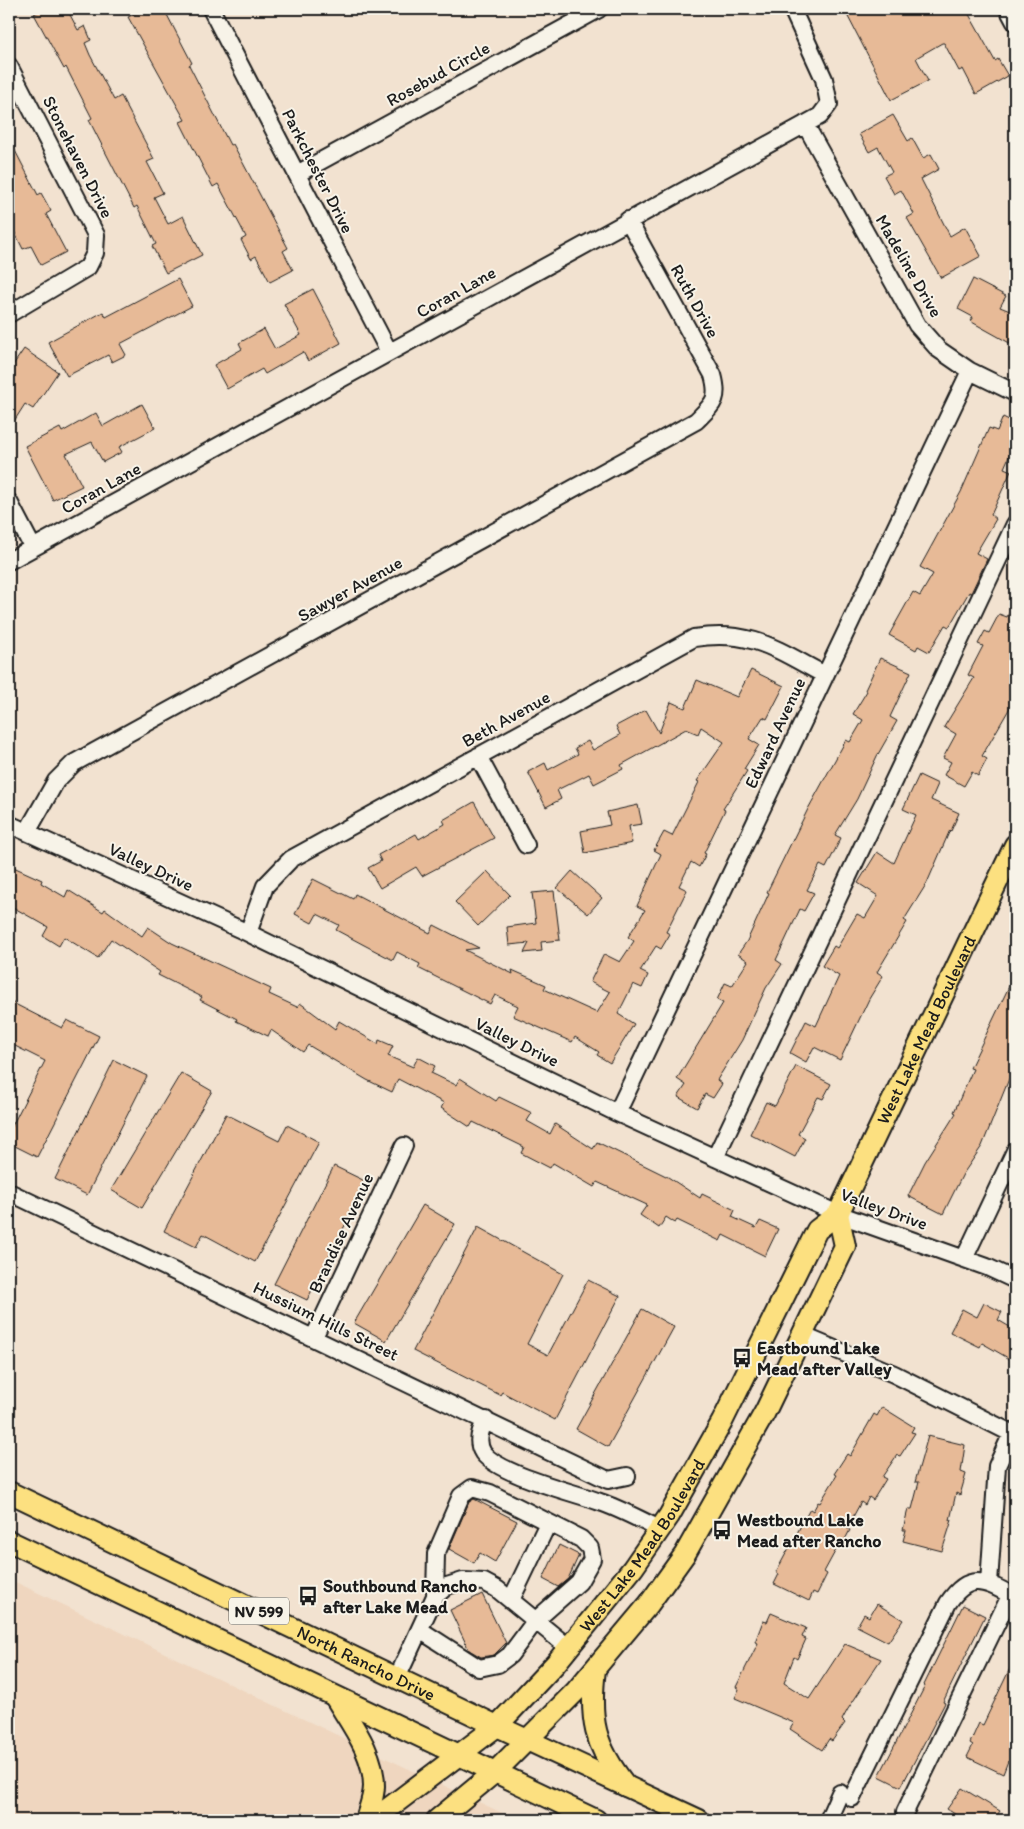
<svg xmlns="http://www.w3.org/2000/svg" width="1024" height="1829" font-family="Itim,sans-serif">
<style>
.built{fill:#efd6bf}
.building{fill:#e7ba97;stroke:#1c1c1c}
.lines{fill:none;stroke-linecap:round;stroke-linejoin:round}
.minor-casing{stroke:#1c1c1c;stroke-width:20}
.major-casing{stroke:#1c1c1c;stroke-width:24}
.minor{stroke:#f7f3e8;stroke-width:16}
.major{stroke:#fce080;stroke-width:20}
.labels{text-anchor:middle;stroke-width:4;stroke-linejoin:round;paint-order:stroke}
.shield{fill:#f7f3e8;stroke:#5e5c59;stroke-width:1}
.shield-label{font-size:16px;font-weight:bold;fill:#1c1c1c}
.street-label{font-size:18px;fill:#1c1c1c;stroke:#f7f3e8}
.poi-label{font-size:18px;font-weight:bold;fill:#1c1c1c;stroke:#f7f3e8;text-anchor:start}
</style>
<rect width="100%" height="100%" fill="#f2e2d0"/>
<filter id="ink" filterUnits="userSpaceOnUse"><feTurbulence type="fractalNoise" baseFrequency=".02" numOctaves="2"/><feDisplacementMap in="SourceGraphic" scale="10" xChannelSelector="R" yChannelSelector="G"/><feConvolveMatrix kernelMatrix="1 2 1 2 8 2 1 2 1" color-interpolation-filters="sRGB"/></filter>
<g filter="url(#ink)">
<!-- built -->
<path class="built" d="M9,1579l328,156 180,85h-508z"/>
<!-- building -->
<path class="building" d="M43,9h24l11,21 7,-4 6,14 -6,3 5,12 24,45 7,-4 33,63 -7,3 16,31 -9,4 14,27 15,-8 19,39 -36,18 -14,-27 4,-2 -19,-38 -3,2 -45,-88 3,-2 -26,-51 -2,2 -30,-55z
M145,9h4l3,5 12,-5 28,54 -3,2 41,80 3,-1 55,104 -5,3 10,19 -23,12 -14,-26 -5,3 -10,-19 5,-3 -5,-10 -23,-43 -5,3 -33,-65 5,-2 -57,-103z
M844,9h122l29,52 3,-2 10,17 -32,18 -13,-25 -4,2 -15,-28h-2l-26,15 12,23 -37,19z
M893,115l15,26 4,-3 11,20 8,-4 8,15 -18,10 29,57 15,-9 16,29 -40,22 -34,-60 7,-4 -13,-24 -7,4 -10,-18 8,-4 -14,-25 -9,5 -10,-18z
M9,139l29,56 3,-2 10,18 -5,3 20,38 -25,13 -10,-19 -8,3 -9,-18 -5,2z
M178,279l14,27 -72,38 6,11 -14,7 -4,-7 -41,21 -19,-34 55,-30 3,5z
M973,279l33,17 -6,11 15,6v33l-45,-25 3,-4 -15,-8z
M313,289l28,54 -33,18 -5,-9 -38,22 -3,-5 -35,20 -13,-24 28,-16 -3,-6 25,-14 11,20 26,-14 -17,-31z
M24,349l34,23 -25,37 -8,-5 -16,25v-58z
M142,404l13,24 -36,19 3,5 -19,10 -11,-20 -26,12 16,32 -29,14 -28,-54 35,-18 2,4 34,-19 7,13z
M1003,417l12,6v20l-11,25 7,3 -20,44 5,4 -20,34 11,6 -16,34 -2,-1 -20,35 -4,-2 -16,27 -11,-6 -2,4 -27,-15 24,-43 7,4 13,-22 -13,-7 41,-75 28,-64 8,3z
M1015,602v97l-33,57 5,3 -9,17 -6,-4 -8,14 -20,-11 7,-13 -8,-4 13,-24 -12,-7 30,-49 -6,-3 15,-29 -5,-2 7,-13 4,2 10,-19 8,3z
M880,658l31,14 -21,45 7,4 -20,35 -20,43 -22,36 6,3 -15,30 -6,-3 -13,25 7,3 -10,18 -4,-2 -24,51 6,4 -16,24 -24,52 -25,40 5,4 -9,14 -8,-4 -8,14 -19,-11 8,-12 -9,-6 46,-76 -6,-3 8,-17 7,3 16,-25 -10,-7 9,-13 22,-48 -2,-1 41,-83 38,-69 4,2 13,-22 -10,-6 14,-23 -2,-1z
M751,670l33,16 -17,33 -4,-2 -14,22 10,6 -15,24 3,2 -24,38 2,1 -21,43 2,1 -7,13 -8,-5 -12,24 8,4 -21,42 4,2 -9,15 -5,-3 -16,25 8,4 -6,13 -9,-4 -15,30 16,10 -24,39 -13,-8 2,-3 -24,-15 -3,5 -59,-26 5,-10 -23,-11 -5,9 -72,-36 2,-4 -23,-12 -4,8 -27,-14 -30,-16 3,-5 -22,-11 -5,9 -17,-9 18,-35 40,20 2,-5 75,39 4,-8 45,23 -14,2 48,24 -1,-4 34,15 -2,4 53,24 13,-21 -20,-10 14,-28 16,8 14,-21 -6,-4 17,-27 -8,-4 24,-52 -7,-4 10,-18 8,4 27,-54 -2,-1 27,-39 -23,-15 -3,7 -12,-5 -65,36 2,4 -29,15 -5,-10 -32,16 4,9 -15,8 -18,-35 17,-9 3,7 30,-16 -3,-6 13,-7 5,9 27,-15 -4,-9 30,-16 13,23 12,-31 14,6 12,-28 40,17z
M919,775l19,9 -7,16 28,13 -8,18 -1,-1 -23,53 -23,37 3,2 -30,50 6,4 -14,23 -29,61 -26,-13 -8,15 -16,-9 16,-32 10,5 23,-50 -17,-10 12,-20 3,2 20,-34 8,4 13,-22 -20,-13 19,-31 17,11 22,-48 -13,-6z
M474,802l20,36 -72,38 -6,-9 -36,21 -12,-20 13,-7 -3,-6 38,-21 3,5 26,-15 -2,-4z
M638,805l4,19 -13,2 3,17 -47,10 -4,-22 29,-6 -3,-13z
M9,865l33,15 -1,3 24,14 3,-7 35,22 2,-3 37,27 6,-9 24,16 99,46 -2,5 28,13 3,-4 35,26 4,-8 39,23 1,-4 14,6 -5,10 25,11 5,-10 17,9 -4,7 25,12 4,-7 36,23 3,-4 33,16 -5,8 23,13 5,-10 38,25 4,-7 71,35 32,21 2,-4 33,16 -3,7 24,11 4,-7 18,8 -13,27 -42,-21 -3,6 -43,-21 -2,3 -9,-6 -7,11 -19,-13 7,-10 -50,-23 -3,5 -41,-24 -3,5 -29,-15 3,-6 -51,-25 -3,5 -29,-19 3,-5 -46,-24 -6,13 -25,-12 -59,-35 -5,7 -32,-22 -3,6 -32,-15 1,-2 -37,-19 2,-3 -44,-22 2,-3 -49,-33 -13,19 -34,-21 -5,9 -16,-10 5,-9 -39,-22z
M487,871l23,24 -32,31 -23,-24z
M572,871l30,27 -14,16 -31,-26z
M554,891l6,49 -19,2 1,9 -18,2 5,-10 -20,2 -2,-18 29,-4 -4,-30z
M1015,974v90l-33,82 -19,28 -20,40 -35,-18 17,-34 31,-49 -2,-1 19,-43 -3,-1z
M9,1001l53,27 5,-8 32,16 -62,121 -28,-14v-11l36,-71 -36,-18z
M114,1060l33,16 -60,119 -32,-16z
M796,1066l35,18 -8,15 -5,-2 -20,37 7,4 -10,19 -45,-23 16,-32 9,4z
M181,1073l31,18 -70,117 -31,-18z
M226,1114l53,27 8,-16 32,17 -64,120 -52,-28 -7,13 -32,-16z
M334,1166l33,16 -60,118 -33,-16z
M423,1205l32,19 -69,117 -32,-18z
M478,1227l85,47 -36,70 21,11 40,-75 32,16 -65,124 -53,-28 -2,3 -87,-44z
M984,1303l18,9 -4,8 17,10v32l-33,-19 -2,4 -30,-15 12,-23 15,8z
M642,1309l32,18 -66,120 -32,-18z
M882,1407l32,20 -3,5 4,1 -15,23 -3,-1 -15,22 4,2 -13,21 -4,-3 -4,8 -4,-3 -14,26 3,2 -10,19 -3,-1 -13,24 3,2 -10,20 -4,-2 -4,9 -35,-17 5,-10 -3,-2 34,-63 3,2 5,-9 2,1 17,-28 -3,-1 13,-20 3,2 24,-42 3,2z
M928,1436l37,9 -4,27 5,2 -6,21 -4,-2 -6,27h2l-10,31 -39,-10 3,-11h-3l5,-21h4l7,-27h-4z
M474,1499l43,22 -22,41 -15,-9 -6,10 -25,-14 20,-47z
M559,1545l20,10 -11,24 -10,8 -15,-8z
M482,1594l24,49 -12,12 -13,2 -12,-7 -19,-40z
M877,1604l26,16 -15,22 -31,-16 7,-12 5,3z
M963,1605l22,11 -42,86 2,1 -44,84 -22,-11 46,-90 -1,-1z
M771,1613l35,15 -4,9 4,2 -9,20 -3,-2 -10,26 25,16 36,-55 36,15 -33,50 -6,11 3,3 -13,18 -3,-2 -7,11 -32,-21 4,-6 -59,-25 4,-9 -3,-2 22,-44 -3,-1 8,-21 4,1z
M1015,1658v97l-3,8 -4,-2 -5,13 -36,-17 6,-12 -3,-2 9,-20 4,2z
M962,1788l38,23 -6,9h-30l-17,-11z"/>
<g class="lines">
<defs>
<path id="minor" d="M211,9l178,343
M1008,9l7,13
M9,66l87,169 -1,18 -7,14 -79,47
M805,124l112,201 21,24 32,22 45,22
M297,174l302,-165
M9,502l24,46
M9,561l811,-445 9,-12 -5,-25 -32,-70
M478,756l48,89
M9,824l239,109 369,180 221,101 149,53 28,13
M27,832l29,-51 18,-18 622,-342c17,-17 24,-21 17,-46l-85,-155
M248,933l17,-47 26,-27 403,-221c58,-9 83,12 131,37
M617,1113l353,-742
M715,1158l300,-634
M9,1192l599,288 19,-4
M964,1259l51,-108
M801,1335l93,39 121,61
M314,1337l90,-191
M486,1420c-6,10 -10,22 -3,33 17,22 90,39 117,49 21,7 40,18 60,27
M989,1583l8,-117 15,-33
M511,1600l37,-77
M420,1630l59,38 19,-4 12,-9 26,-35 43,-38 13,-23 -2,-11 -9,-9 -91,-46 -18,-5 -11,8 -25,58 -1,42
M397,1678l38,-82 12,-10 16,-5 21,1 13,7 72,59
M852,1798l96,-195c22,-33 38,-21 67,-6
M905,1812l106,-218
M828,1820l12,-27"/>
<g id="major">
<path id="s1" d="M9,1492l488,234 202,94"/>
<path d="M9,1541l587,279"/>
<path d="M595,1669c-6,50 -1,77 31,117"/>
<path d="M335,1697c16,27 39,56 39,89 0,11 -5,23 -8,34"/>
<path id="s2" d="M373,1820l124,-94 59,-63 77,-95 36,-52 53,-94 95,-192 21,-16 177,-369"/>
<path d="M437,1820l58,-48 81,-81 73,-87 36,-50 80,-142 80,-166 -7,-32"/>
</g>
</defs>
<!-- minor casing -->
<use href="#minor" class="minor-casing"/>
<!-- major casing -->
<use href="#major" class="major-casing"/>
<!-- minor -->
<use href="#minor" class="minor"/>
<!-- major -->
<use href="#major" class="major"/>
</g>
</g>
<!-- icons -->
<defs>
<symbol id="bus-bare" viewBox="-9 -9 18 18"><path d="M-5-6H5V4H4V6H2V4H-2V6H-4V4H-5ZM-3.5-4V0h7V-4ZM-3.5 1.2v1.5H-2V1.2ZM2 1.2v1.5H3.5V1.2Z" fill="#1c1c1c" stroke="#f7f3e8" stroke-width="2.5" paint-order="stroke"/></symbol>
</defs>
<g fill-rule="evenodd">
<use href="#bus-bare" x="728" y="1344" width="28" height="28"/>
<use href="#bus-bare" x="708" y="1516" width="28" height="28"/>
<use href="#bus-bare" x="294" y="1582" width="28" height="28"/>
</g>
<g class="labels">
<!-- shield labels -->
<rect class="shield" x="229" y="1597.5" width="60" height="27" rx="4"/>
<g class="shield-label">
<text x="259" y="1617">NV 599</text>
</g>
<!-- street labels -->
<g class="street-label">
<text transform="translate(438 74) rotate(-29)" y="6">Rosebud Circle</text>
<text transform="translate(78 157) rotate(63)" y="6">Stonehaven Drive</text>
<text transform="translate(318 171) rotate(63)" y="6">Parkchester Drive</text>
<text transform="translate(909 266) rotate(60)" y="6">Madeline Drive</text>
<text transform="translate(456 292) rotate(-29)" y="6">Coran Lane</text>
<text transform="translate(695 301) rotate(61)" y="6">Ruth Drive</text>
<text transform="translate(101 488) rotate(-29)" y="6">Coran Lane</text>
<text transform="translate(350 589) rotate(-29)" y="6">Sawyer Avenue</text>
<text transform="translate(506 719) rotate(-29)" y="6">Beth Avenue</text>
<text transform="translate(775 733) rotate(-65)" y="6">Edward Avenue</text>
<text transform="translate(151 867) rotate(25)" y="6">Valley Drive</text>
<text dy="6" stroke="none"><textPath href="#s2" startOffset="980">West Lake Mead Boulevard</textPath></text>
<text transform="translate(517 1042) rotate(26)" y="6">Valley Drive</text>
<text transform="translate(884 1209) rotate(20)" y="6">Valley Drive</text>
<text transform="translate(341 1233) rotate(-65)" y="6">Brandise Avenue</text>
<text transform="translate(326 1321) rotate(26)" y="6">Hussium Hills Street</text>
<text dy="6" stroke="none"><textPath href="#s2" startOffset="388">West Lake Mead Boulevard</textPath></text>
<text dy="6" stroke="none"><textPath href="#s1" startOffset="396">North Rancho Drive</textPath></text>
</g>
<!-- poi labels -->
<g class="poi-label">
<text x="757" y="1354">Eastbound Lake<tspan x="757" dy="21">Mead after Valley</tspan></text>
<text x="737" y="1526">Westbound Lake<tspan x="737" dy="21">Mead after Rancho</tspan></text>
<text x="323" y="1592">Southbound Rancho<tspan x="323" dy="21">after Lake Mead</tspan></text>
</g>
</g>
<!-- margin -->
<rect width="1024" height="1829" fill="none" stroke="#f7f3e8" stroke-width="30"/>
<rect x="15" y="15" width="994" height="1799" fill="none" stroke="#1c1c1c" stroke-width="2" filter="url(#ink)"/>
</svg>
